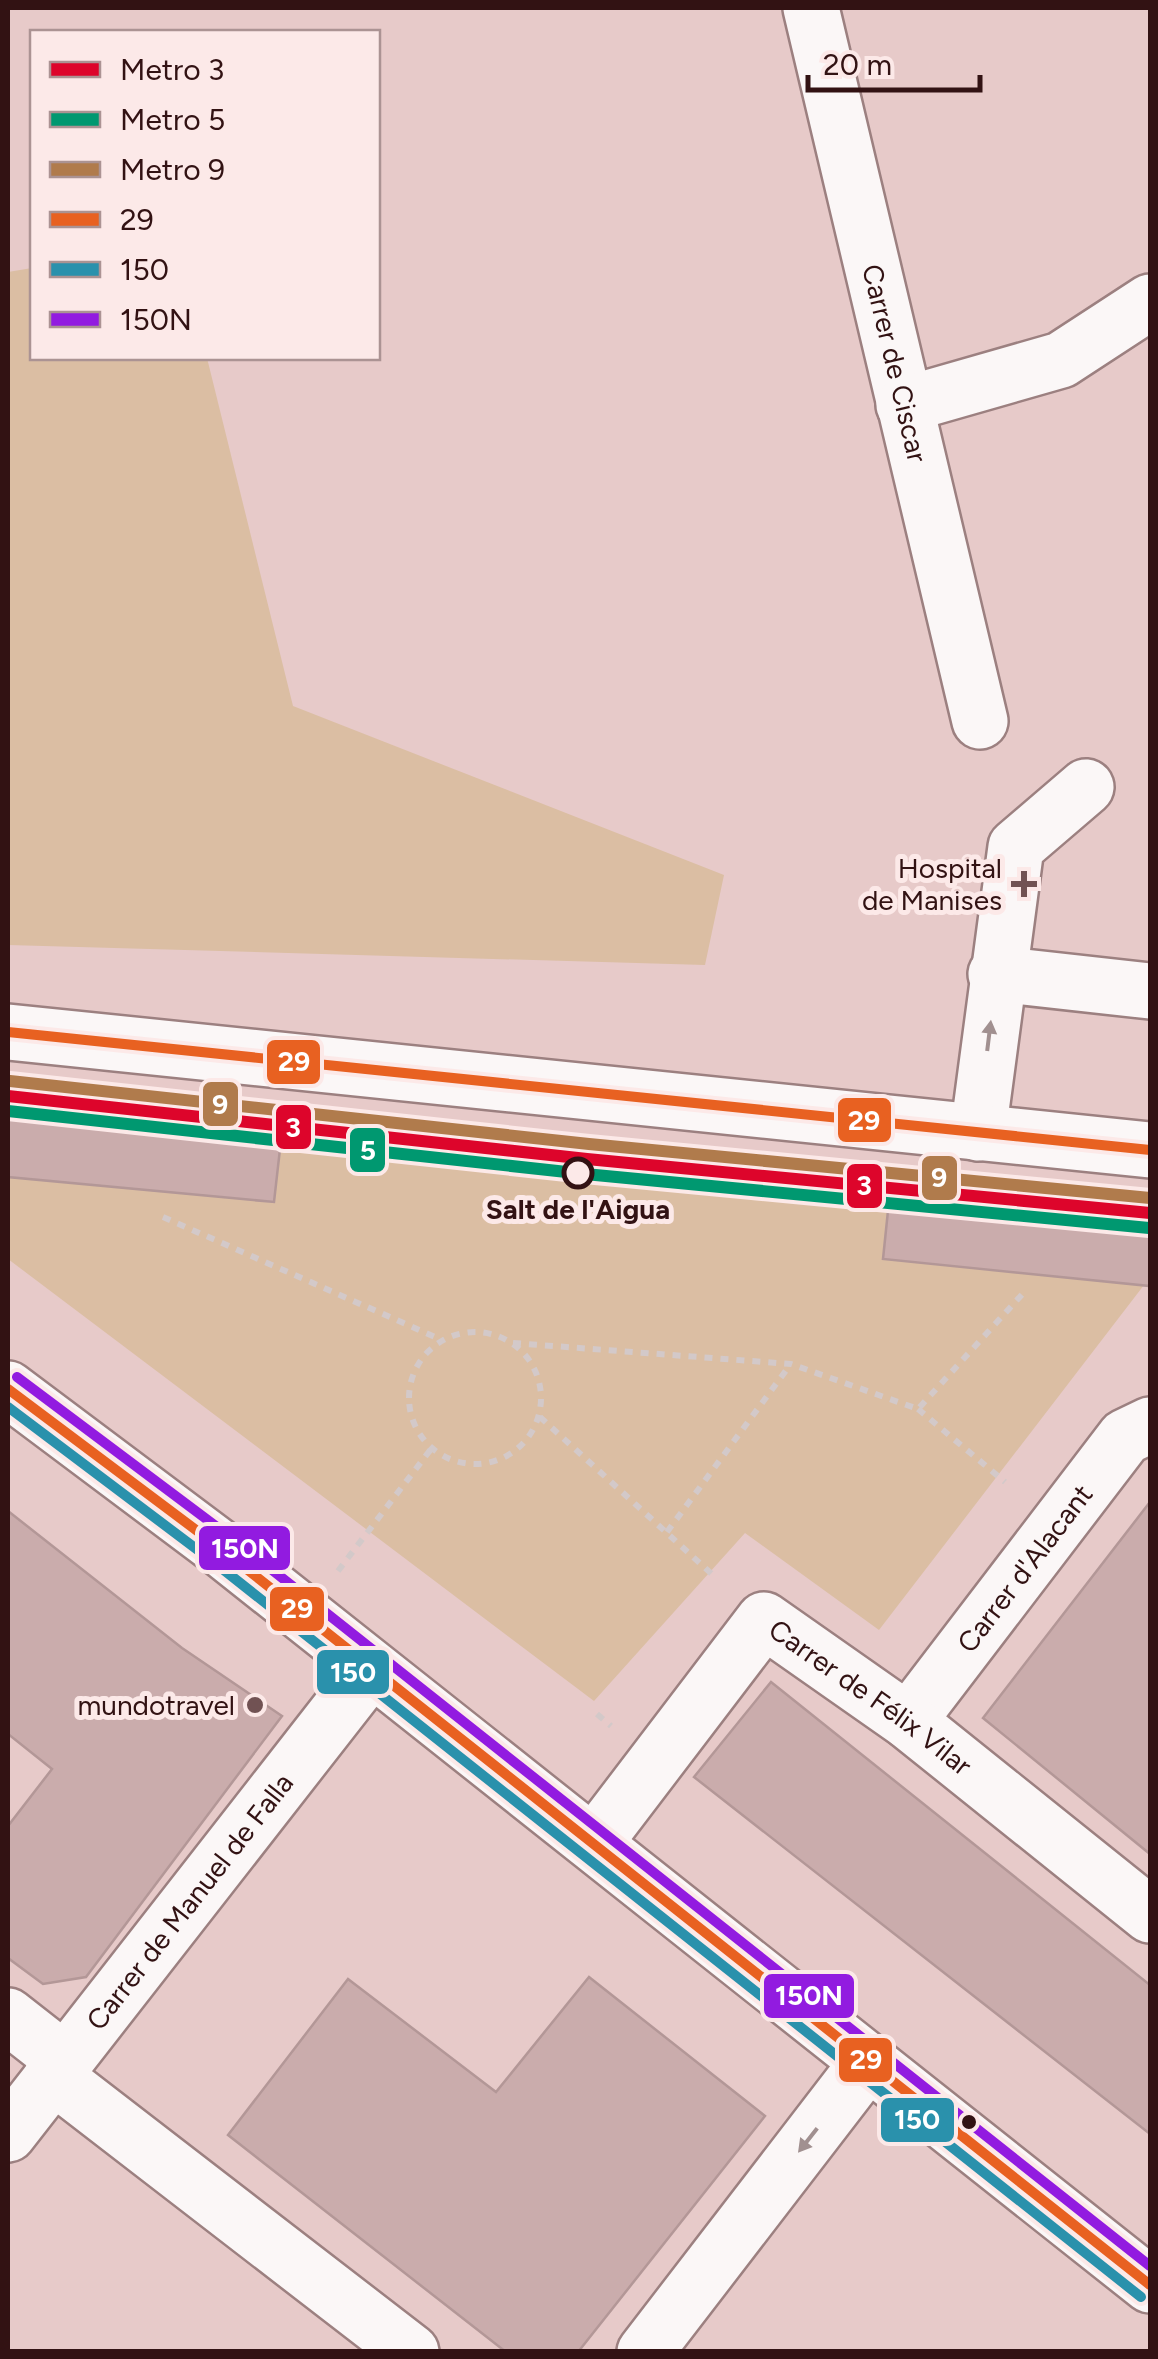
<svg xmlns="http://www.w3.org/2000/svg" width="1158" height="2359" font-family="Figtree,sans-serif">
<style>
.green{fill:#dbbea3}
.building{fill:#caacac;stroke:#b39797;stroke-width:2.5}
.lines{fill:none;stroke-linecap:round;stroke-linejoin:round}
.minor-casing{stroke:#9c8080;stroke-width:60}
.major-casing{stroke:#9c8080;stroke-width:60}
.path{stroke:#d3c9c9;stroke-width:6;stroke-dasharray:8 8;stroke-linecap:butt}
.minor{stroke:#fbf7f7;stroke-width:55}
.major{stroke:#fbf7f7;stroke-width:55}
.bus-1-casing{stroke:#fce9e8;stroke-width:18}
.bus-2-casing{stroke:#fce9e8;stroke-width:18}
.bus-3-casing{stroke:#fce9e8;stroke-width:18}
.bus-1{stroke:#e86121;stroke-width:10}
.bus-2{stroke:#2a91ac;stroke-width:10}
.bus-3{stroke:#921be0;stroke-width:10}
.metro-1-casing{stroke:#fce9e8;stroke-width:20}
.metro-2-casing{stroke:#fce9e8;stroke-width:20}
.metro-3-casing{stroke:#fce9e8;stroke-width:20}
.metro-1{stroke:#dd052b;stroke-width:12}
.metro-2{stroke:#009870;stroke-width:12}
.metro-3{stroke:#b07b4c;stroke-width:12}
.oneway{fill:#a19090}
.poi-dot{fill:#715253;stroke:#fce9e8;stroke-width:4}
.stop-dot{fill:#fce9e8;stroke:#321213;stroke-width:5}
.bus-dot{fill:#321213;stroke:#fce9e8;stroke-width:4}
.labels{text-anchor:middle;stroke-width:10;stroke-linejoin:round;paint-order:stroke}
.street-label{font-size:28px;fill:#321213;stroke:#fce9e8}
.poi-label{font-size:28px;fill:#321213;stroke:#fce9e8;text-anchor:end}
.stop-label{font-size:28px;font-weight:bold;fill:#321213;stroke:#fce9e8}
.line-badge{stroke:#fce9e8;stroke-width:4}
.badge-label{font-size:28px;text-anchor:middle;font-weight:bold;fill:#fff}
</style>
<rect width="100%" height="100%" fill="#e7cac9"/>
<!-- green -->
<path class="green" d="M32,268v90h175l86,348 431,169 -19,90 -697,-20v-673z
M285,1105l607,67 -8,87 260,26 -265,345 -134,-97 -151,168 -586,-442v-82l266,25z"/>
<!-- building -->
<path class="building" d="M8,1077l277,28 -11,97 -266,-25z
M892,1172l258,28v86l-267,-27z
M1150,1502v352l-167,-136z
M8,1511l174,137 100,68 -196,261 -43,7 -35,-26v-132l44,-57 -44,-35z
M771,1682l379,303v149l-456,-357z
M589,1977l176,139 -187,236h-72l-278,-217 120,-156 148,113z"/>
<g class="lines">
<defs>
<g id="minor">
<path id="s1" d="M811,8l169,713"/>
<path d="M904,405l157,-45 89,-58"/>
<path d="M996,974l154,17"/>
<path d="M978,1133l38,-286 70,-60"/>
<path id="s2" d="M908,1721l217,-284 25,-12"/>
<path id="s3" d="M594,1843l170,-223 144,101 242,194"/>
<path d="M8,2016l56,44"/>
<path d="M52,2075l359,277"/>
<path id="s4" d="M8,2134l363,-465"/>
<path d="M645,2352l223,-290"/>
</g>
<path id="major" d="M8,1032l1142,118
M8,1389l216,162 926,734"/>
</defs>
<!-- minor casing -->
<use href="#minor" class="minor-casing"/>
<!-- major casing -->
<use href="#major" class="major-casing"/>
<!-- path -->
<path class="path" d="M163,1217l279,123
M409 1398a66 66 0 1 1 132 0a66 66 0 1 1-132 0Z
M513,1343l278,21 127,45 109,-120
M918,1409l87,73
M540,1417l175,160
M667,1532l123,-167
M338,1571l93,-122
M597,1714l14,12"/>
<!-- minor -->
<use href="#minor" class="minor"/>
<!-- major -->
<use href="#major" class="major"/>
<defs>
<path id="bus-1" d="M8,1032l1142,118
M8,1389l216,162 926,734"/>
<path id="bus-2" d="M8,1407l207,156 926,734"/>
<path id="bus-3" d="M17,1377l216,162 917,727"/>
</defs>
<!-- bus-1 casing -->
<use href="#bus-1" class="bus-1-casing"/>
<!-- bus-2 casing -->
<use href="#bus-2" class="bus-2-casing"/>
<!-- bus-3 casing -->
<use href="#bus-3" class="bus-3-casing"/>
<!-- bus-1 -->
<use href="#bus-1" class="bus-1"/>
<!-- bus-2 -->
<use href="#bus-2" class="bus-2"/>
<!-- bus-3 -->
<use href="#bus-3" class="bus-3"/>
<defs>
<path id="metro-1" d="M8,1096l579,63 563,54"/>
<path id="metro-2" d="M8,1111l577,63 564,54"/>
<path id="metro-3" d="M10,1081l579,63 561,54"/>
</defs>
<!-- metro-1 casing -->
<use href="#metro-1" class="metro-1-casing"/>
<!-- metro-2 casing -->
<use href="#metro-2" class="metro-2-casing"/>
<!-- metro-3 casing -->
<use href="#metro-3" class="metro-3-casing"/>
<!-- metro-1 -->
<use href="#metro-1" class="metro-1"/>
<!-- metro-2 -->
<use href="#metro-2" class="metro-2"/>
<!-- metro-3 -->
<use href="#metro-3" class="metro-3"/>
</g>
<!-- one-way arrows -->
<defs><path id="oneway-solid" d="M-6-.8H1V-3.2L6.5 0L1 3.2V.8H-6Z" transform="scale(2.5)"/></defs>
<g class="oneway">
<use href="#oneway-solid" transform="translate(989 1036) rotate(-83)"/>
<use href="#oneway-solid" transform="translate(808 2140) rotate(128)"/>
</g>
<!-- markers -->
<g class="poi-dot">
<path d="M1019 869h10v10h10v10h-10v10h-10v-10h-10v-10h10z"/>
<circle cx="255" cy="1705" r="10"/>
</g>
<circle class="stop-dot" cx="578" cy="1173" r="14"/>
<circle class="bus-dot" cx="969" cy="2122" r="9"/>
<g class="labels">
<!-- street labels -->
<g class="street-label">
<text dy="10" stroke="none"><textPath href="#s1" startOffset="365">Carrer de Ciscar</textPath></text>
<text dy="10" stroke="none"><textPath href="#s2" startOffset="192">Carrer d'Alacant</textPath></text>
<text dy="10" stroke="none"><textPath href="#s3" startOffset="412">Carrer de Félix Vilar</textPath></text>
<text dy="10" stroke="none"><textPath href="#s4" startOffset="295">Carrer de Manuel de Falla</textPath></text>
</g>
<!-- poi labels -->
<g class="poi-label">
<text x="1002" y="878">Hospital<tspan x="1002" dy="32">de Manises</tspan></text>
<text x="235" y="1715">mundotravel</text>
</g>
<!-- stop labels -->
<g class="stop-label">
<text x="578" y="1219">Salt de l'Aigua</text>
</g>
</g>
<g class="line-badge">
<rect x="265" y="1038" width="57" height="48" rx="10" fill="#e86121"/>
<rect x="201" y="1080" width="39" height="48" rx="10" fill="#b07b4c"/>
<rect x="836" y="1096" width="57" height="48" rx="10" fill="#e86121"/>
<rect x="274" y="1103" width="39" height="48" rx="10" fill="#dd052b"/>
<rect x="348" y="1126" width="39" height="48" rx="10" fill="#009870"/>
<rect x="920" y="1154" width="39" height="48" rx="10" fill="#b07b4c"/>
<rect x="845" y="1162" width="39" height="48" rx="10" fill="#dd052b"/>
<rect x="197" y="1524" width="95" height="48" rx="10" fill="#921be0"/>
<rect x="268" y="1585" width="58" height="48" rx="10" fill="#e86121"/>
<rect x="315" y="1648" width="76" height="48" rx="10" fill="#2a91ac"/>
<rect x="762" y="1972" width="94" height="48" rx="10" fill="#921be0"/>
<rect x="837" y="2036" width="57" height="48" rx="10" fill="#e86121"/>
<rect x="879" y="2096" width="77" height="48" rx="10" fill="#2a91ac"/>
</g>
<g class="badge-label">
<text x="294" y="1071">29</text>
<text x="220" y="1114">9</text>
<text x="864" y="1130">29</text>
<text x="293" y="1137">3</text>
<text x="368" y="1160">5</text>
<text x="939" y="1187">9</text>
<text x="864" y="1195">3</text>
<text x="245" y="1558">150N</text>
<text x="297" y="1618">29</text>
<text x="353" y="1682">150</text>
<text x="809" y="2005">150N</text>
<text x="866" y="2069">29</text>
<text x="917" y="2129">150</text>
</g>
<!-- border -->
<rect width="1158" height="2359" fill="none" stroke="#321213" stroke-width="20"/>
<!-- legend -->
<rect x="30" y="30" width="350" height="330" fill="#fce9e8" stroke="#ab9393" stroke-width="2.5"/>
<rect x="50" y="62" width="50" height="15" fill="#dd052b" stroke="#ab9393" stroke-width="2.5"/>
<text x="120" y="80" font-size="30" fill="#321213">Metro 3</text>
<rect x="50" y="112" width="50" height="15" fill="#009870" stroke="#ab9393" stroke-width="2.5"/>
<text x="120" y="130" font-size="30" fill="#321213">Metro 5</text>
<rect x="50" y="162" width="50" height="15" fill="#b07b4c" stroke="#ab9393" stroke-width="2.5"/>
<text x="120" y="180" font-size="30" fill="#321213">Metro 9</text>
<rect x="50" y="212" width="50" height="15" fill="#e86121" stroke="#ab9393" stroke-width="2.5"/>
<text x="120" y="230" font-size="30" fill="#321213">29</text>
<rect x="50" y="262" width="50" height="15" fill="#2a91ac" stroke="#ab9393" stroke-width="2.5"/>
<text x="120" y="280" font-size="30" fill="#321213">150</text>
<rect x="50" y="312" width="50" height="15" fill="#921be0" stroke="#ab9393" stroke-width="2.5"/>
<text x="120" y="330" font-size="30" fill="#321213">150N</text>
<!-- scale -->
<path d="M808 75v15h172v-15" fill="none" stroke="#321213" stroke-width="5"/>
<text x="823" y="75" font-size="30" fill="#321213" stroke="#fce9e8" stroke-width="8" paint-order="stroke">20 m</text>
</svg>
